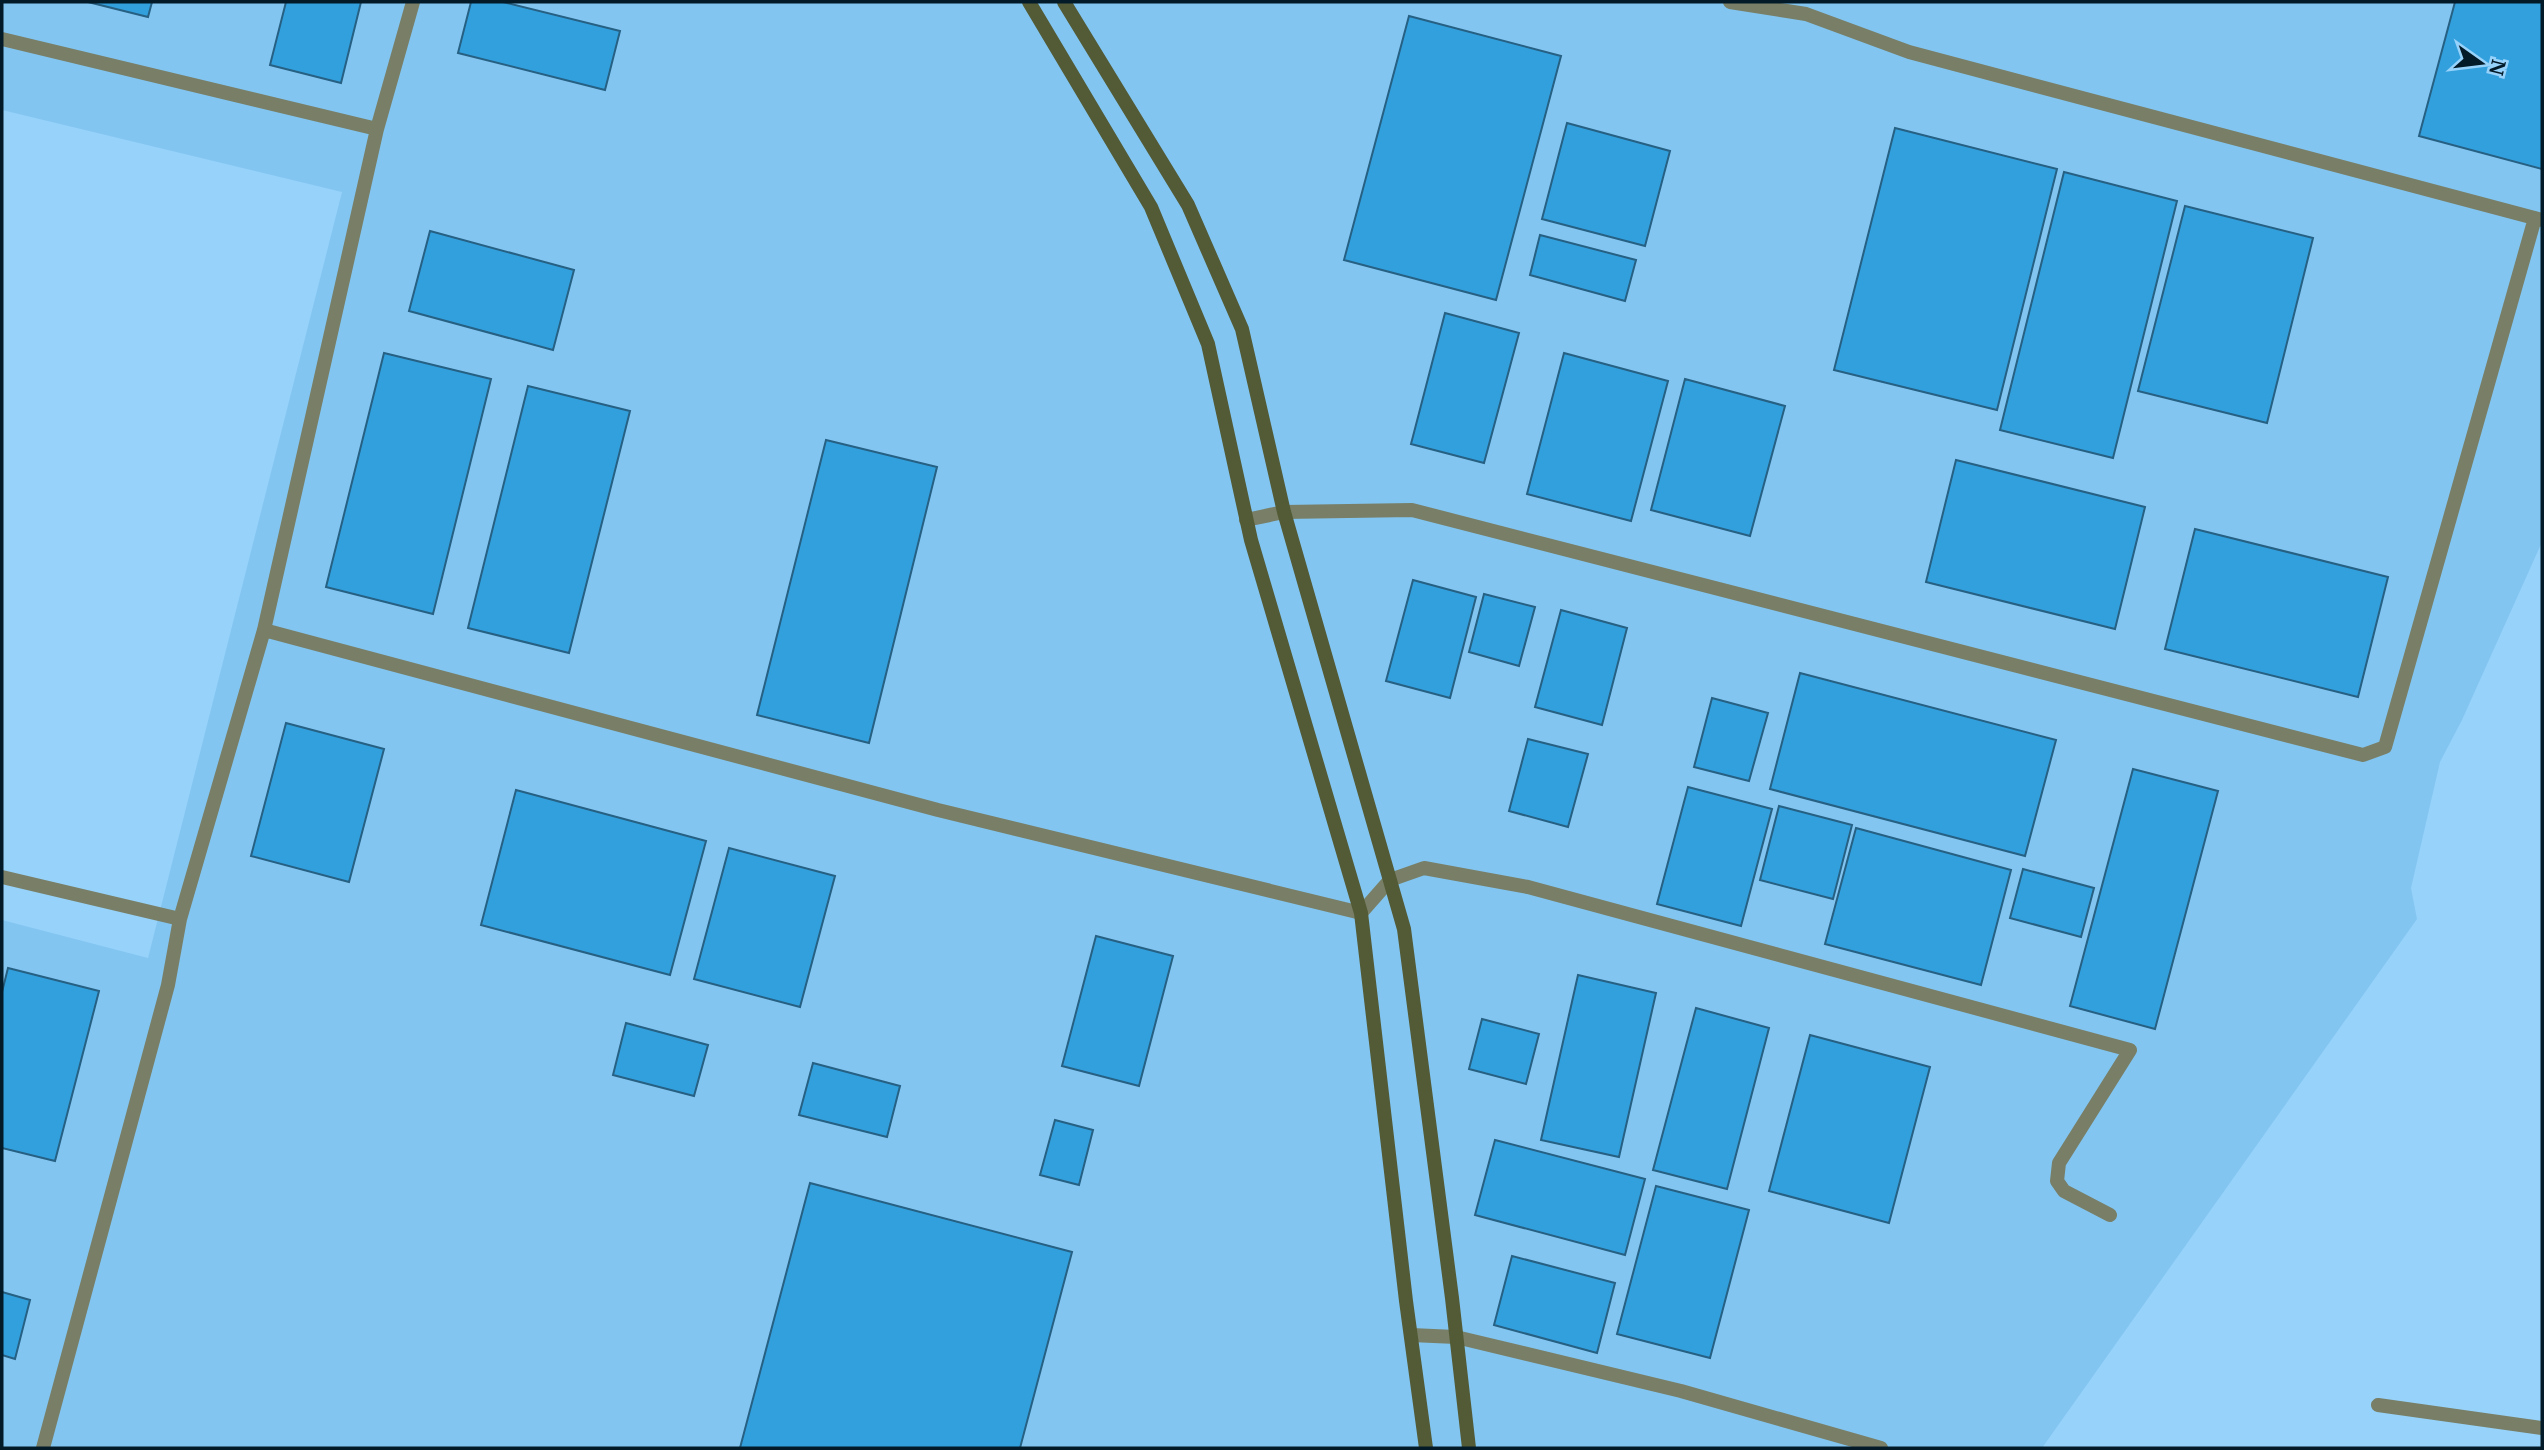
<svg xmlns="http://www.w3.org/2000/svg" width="2544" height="1450" font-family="Merriweather,serif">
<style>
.built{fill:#83c5f1}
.building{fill:#33a0de;stroke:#266083;stroke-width:2}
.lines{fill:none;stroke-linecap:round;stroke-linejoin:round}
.street{stroke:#787f66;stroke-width:14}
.secondary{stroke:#525b36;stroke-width:14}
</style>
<rect width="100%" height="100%" fill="#97d2fa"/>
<!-- built -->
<path class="built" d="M2,2h2540v540l-80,178 -22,42 -29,126 6,31 -375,529h-2040v-528l146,38 194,-766 -340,-82z"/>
<!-- building -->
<path class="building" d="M88,2h64l-4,15z
M286,2h75l-20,81 -71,-18z
M471,2h32l117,29 -15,59 -147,-37z
M2455,2h87v167l-123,-33z
M1409,16l152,40 -65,244 -152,-40z
M1567,123l103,28 -25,95 -103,-27z
M1895,128l162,41 -60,241 -163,-40z
M2064,172l113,29 -64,257 -113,-28z
M2185,206l128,32 -46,185 -129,-32z
M430,231l144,39 -21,80 -144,-39z
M1540,235l96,25 -11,41 -95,-26z
M1445,313l74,20 -35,130 -73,-19z
M384,353l107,26 -58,235 -107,-27z
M1564,353l104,28 -37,140 -104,-27z
M1685,379l100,27 -35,130 -99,-26z
M528,386l102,25 -61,242 -101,-25z
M826,440l111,27 -68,276 -112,-28z
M1956,460l189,47 -30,122 -189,-47z
M2195,529l193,48 -30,120 -193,-48z
M1413,580l63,17 -26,101 -64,-17z
M1484,594l51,13 -16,59 -50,-14z
M1561,610l66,18 -25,97 -67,-18z
M1800,673l256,67 -31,116 -255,-67z
M1712,698l56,15 -19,68 -55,-14z
M286,723l98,26 -35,133 -98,-26z
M1528,739l60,15 -20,73 -59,-16z
M2133,769l85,22 -63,238 -85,-23z
M1688,787l84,22 -31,117 -84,-22z
M516,790l190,51 -36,134 -189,-50z
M1779,806l73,19 -19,74 -73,-19z
M1856,828l155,42 -30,115 -156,-41z
M729,848l106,28 -35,131 -106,-28z
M2023,869l71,19 -13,49 -71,-19z
M1096,936l77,20 -34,130 -77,-20z
M8,968l91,23 -44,170 -53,-13v-156z
M1578,975l78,18 -37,164 -78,-17z
M1696,1008l73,20 -42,161 -74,-19z
M1482,1019l57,15 -13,50 -57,-15z
M626,1023l82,22 -14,51 -81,-21z
M1810,1035l120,32 -41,156 -120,-32z
M813,1063l87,23 -13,51 -88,-22z
M1055,1120l38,10 -14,55 -39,-10z
M1495,1140l150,39 -20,76 -150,-40z
M810,1183l262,69 -52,196h-280z
M1656,1186l93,24 -39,148 -93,-24z
M1512,1256l103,27 -18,70 -103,-28z
M2,1292l28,8 -15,59 -13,-4z"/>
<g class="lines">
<!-- street -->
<path class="street" d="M1730,2l76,12 103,38 633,168
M2,39l375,90 -113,501 -84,289 -12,66 -125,463
M377,129l36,-127
M1246,520l38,-8 128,-2 951,245 22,-8 150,-529
M264,630l674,180 423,103 29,-33 34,-12 104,19 602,163 -71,113 -2,18 7,10 46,24
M2,877l178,42
M1411,1335l45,2 225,54 200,57
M2378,1405l164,23"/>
<!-- secondary -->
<path class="secondary" d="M1029,2l122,205 57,137 43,196 110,373 45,388 20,147
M1064,2l124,203 54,124 42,183 120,417 48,369 17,150"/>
</g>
<!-- border -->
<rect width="2544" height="1450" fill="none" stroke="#031a28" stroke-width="7"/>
<!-- north arrow -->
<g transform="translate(2481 63) rotate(104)" stroke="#97d2fa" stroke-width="5" paint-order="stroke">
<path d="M0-5L12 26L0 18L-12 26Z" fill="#031a28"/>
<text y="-10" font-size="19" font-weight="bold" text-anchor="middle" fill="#031a28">N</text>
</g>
</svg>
